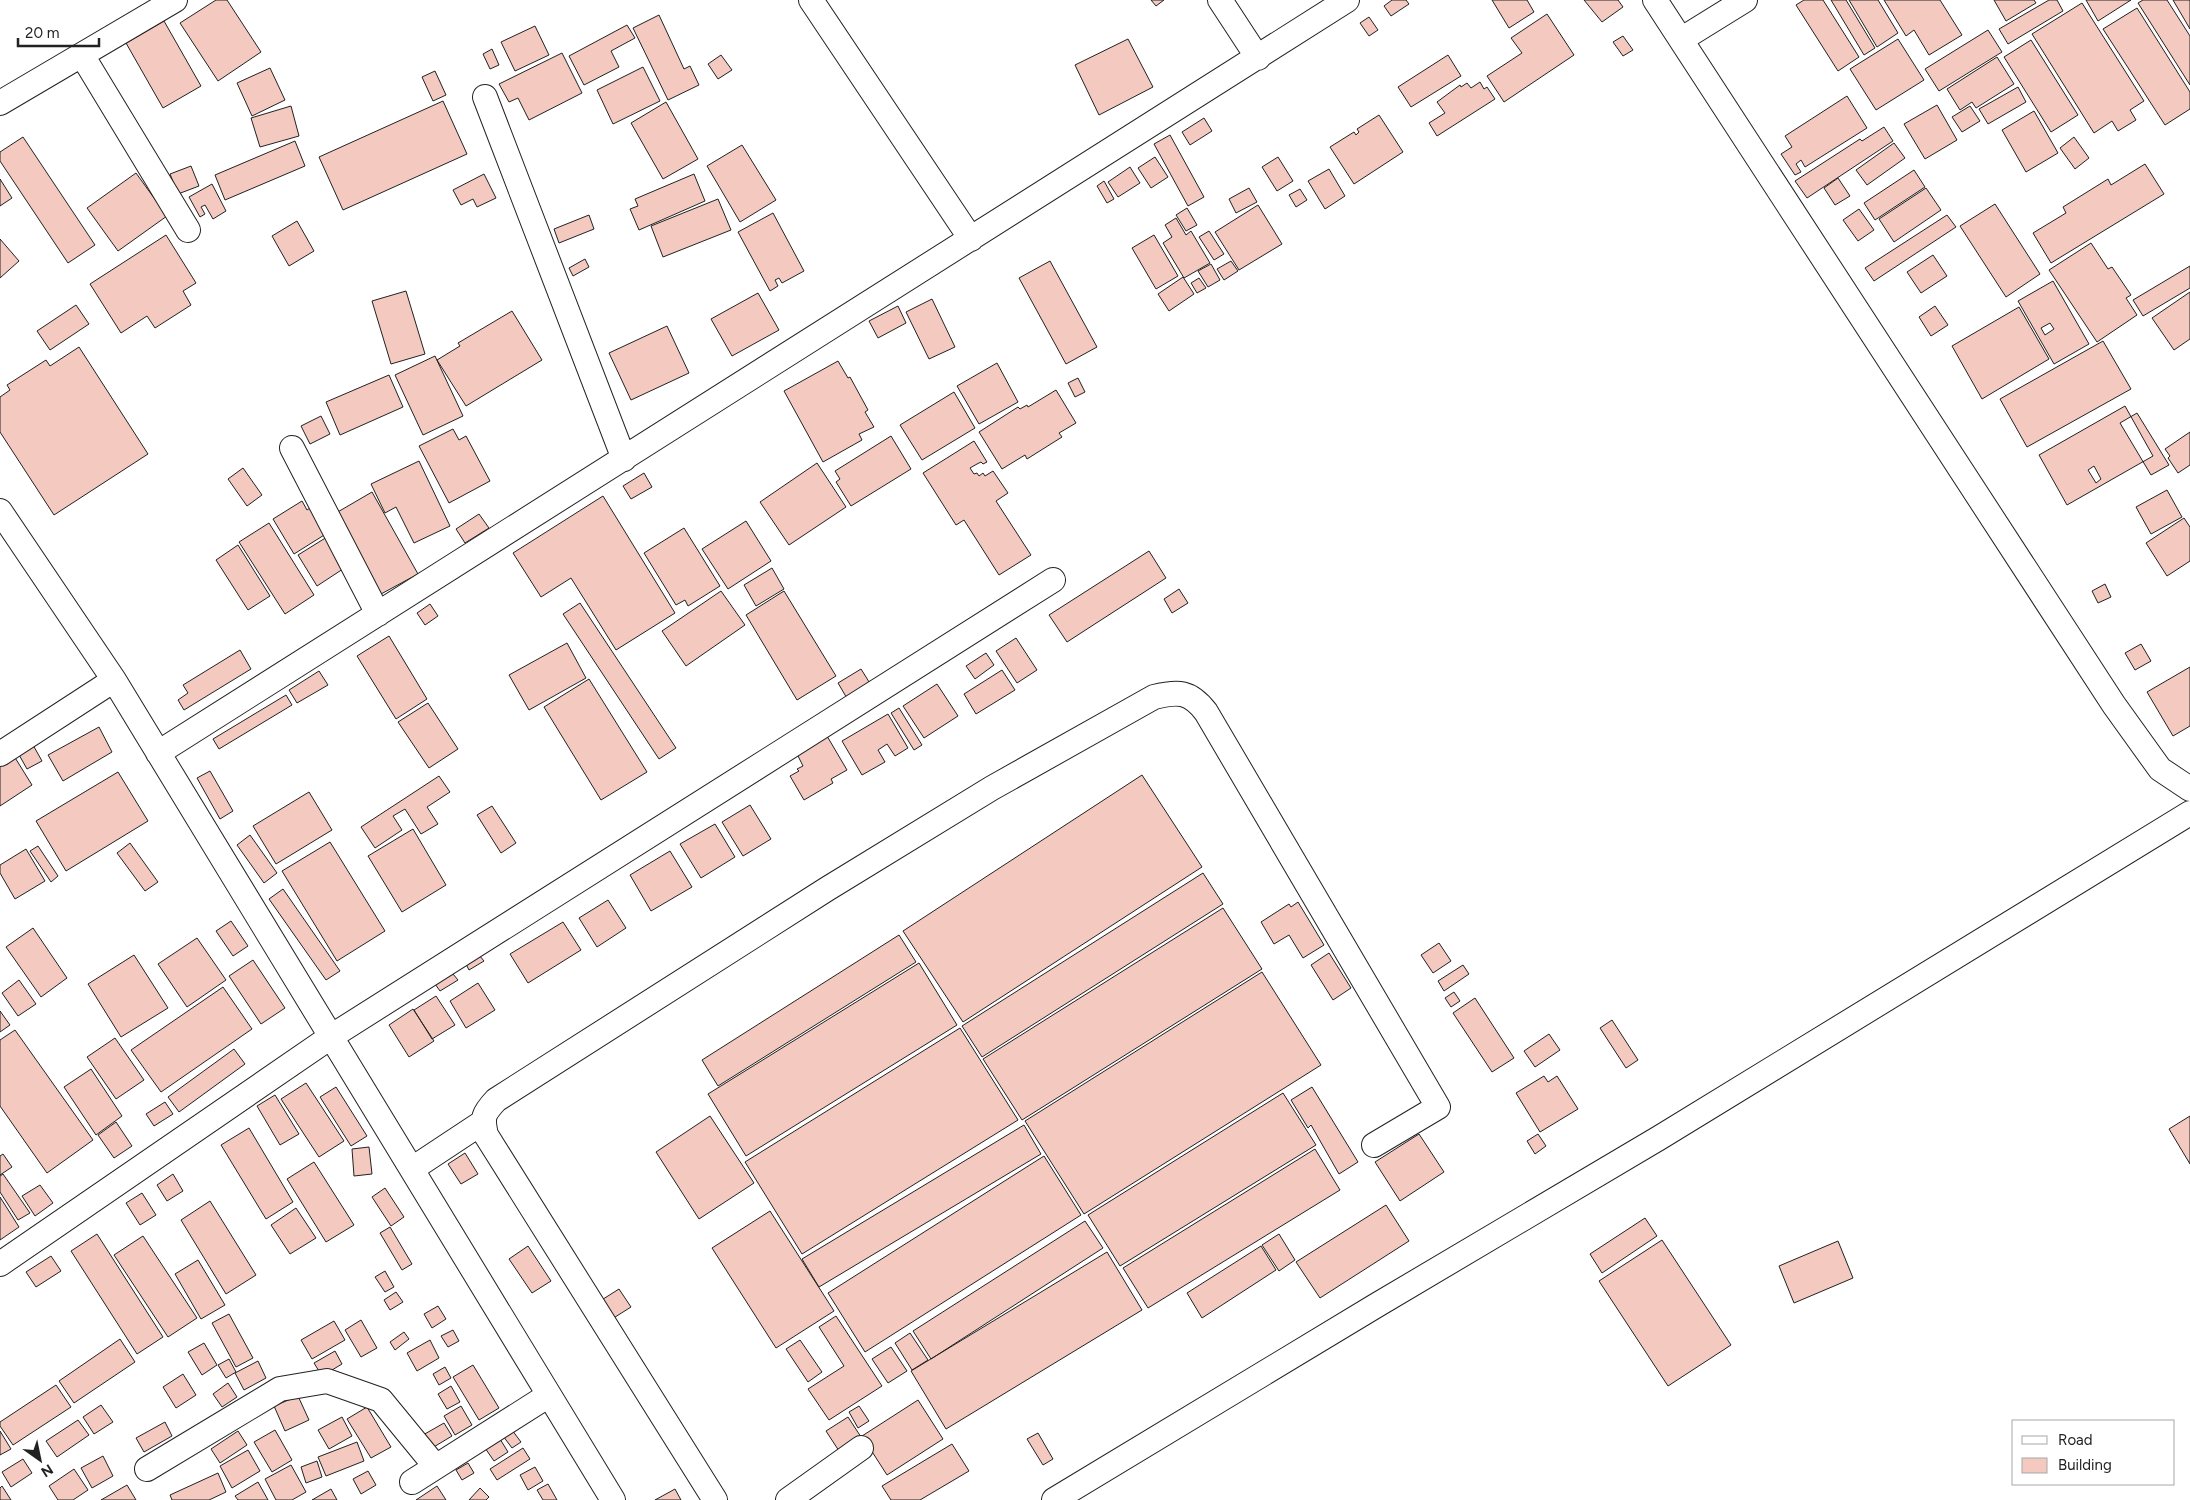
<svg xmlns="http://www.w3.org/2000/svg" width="2190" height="1500" font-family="Figtree,sans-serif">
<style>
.building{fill:#f3c9c0;stroke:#222;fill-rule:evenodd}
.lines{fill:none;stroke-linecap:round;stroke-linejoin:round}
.minor-casing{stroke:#222;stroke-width:26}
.minor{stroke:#fff;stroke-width:24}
</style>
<rect width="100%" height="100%" fill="#fff"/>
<!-- building -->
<path class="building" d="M216,0h11l34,52 -43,29 -38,-58z
M1151,0h13l-8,6z
M1392,0h14l3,4 -18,12 -7,-10z
M1492,0h35l7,12 -25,16z
M1584,0h34l5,7 -21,15z
M1804,0h19l36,57 -21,14 -42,-66z
M1831,0h15l29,48 -11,7z
M1849,0h29l20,33 -21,14z
M1884,0h56l22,35 -33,20 -15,-25 -8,6z
M1994,0h40l2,3 -30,18z
M2049,0h8l6,11 -55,33 -9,-15z
M2086,0h45l-33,21z
M2143,0h24l23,36v49l-52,-82z
M2173,0h17v29z
M2082,3l62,98 -14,9 6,10 -18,11 -6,-10 -18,12 -62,-99z
M2137,8l53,84v17l-25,16 -62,-96z
M1547,14l27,41 -70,47 -17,-26 35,-23 -11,-15z
M659,15l25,54 6,-3 9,19 -31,15 -35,-72z
M1369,17l9,13 -9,6 -9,-13z
M164,21l37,65 -38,22 -37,-65z
M627,25l8,13 -24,13 8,16 -35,18 -15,-29z
M535,26l14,29 -34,16 -14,-29z
M1988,30l14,22 -63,39 -14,-22z
M1623,36l10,14 -10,6 -10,-14z
M1128,39l25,48 -54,28 -24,-50z
M1898,39l26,41 -48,30 -26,-41z
M2031,40l47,75 -27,17 -47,-75z
M492,49l7,16 -9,4 -7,-15z
M562,53l20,40 -53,27 -11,-22 -9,4 -10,-18z
M721,55l11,15 -14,9 -10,-15z
M1448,55l13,21 -50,31 -13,-20z
M1997,57l17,27 -38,24 -4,-6 -12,8 -13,-21z
M643,67l17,34 -47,23 -16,-34z
M270,68l15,32 -33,16 -15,-33z
M435,71l11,24 -13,6 -11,-24z
M1480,82l4,7 3,-2 8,12 -58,37 -8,-13 16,-10 -8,-11 23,-17 1,2 6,-4 4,5z
M2018,87l8,15 -38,22 -9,-15z
M1847,96l20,32 -62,39 -4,-7 -5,4 5,8 -6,3 -14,-21 11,-7 -7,-11z
M443,101l24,53 -124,56 -24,-53z
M666,102l32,57 -35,20 -32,-56z
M1937,105l20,35 -32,19 -21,-35z
M291,106l8,30 -39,11 -9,-29z
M1970,106l10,15 -18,11 -10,-15z
M2034,111l24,42 -32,19 -24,-42z
M1379,115l24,37 -49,32 -24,-37 24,-15 2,3 3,-3 -2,-3z
M1204,118l8,13 -22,14 -8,-13z
M1884,127l9,14 -86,57 -12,-17 65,-42 2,2z
M1170,135l34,62 -16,9 -34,-62z
M23,137l72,108 -27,18 -68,-102v-9z
M2074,137l15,21 -14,11 -15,-21z
M295,141l10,25 -80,34 -10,-25z
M1894,143l11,15 -38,27 -11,-15z
M742,145l34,55 -36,22 -33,-56z
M1155,157l13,20 -17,11 -13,-20z
M1278,157l15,24 -16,10 -15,-24z
M2145,164l19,30 -113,69 -18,-30 33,-20 -3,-6 45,-28 3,6z
M191,166l8,20 -21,8 -8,-20z
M1130,167l10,16 -22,14 -10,-15z
M1329,169l16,27 -20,13 -17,-28z
M1914,170l11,17 -50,33 -11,-17z
M136,173l31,43 -49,35 -31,-43z
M484,174l12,24 -19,9 -4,-8 -12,6 -8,-15z
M694,174l11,27 -66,29 -9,-21 8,-3 -3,-7z
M1838,178l12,18 -15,9 -11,-17z
M0,179l12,19 -12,8z
M1104,181l10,18 -7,4 -10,-17z
M212,184l14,27 -13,8 -8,-14 -4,2 4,7 -5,3 -11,-20z
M1249,188l8,14 -21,11 -7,-14z
M1926,188l15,22 -47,32 -15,-23z
M1300,189l7,11 -11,7 -7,-12z
M718,199l13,31 -68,27 -12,-31z
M1995,204l45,70 -34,23 -46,-71z
M1258,205l24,39 -43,26 -24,-38z
M1187,208l10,17 -11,6 -10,-16z
M1859,209l15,21 -16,11 -15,-21z
M773,213l31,58 -22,12 -3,-5 -4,2 3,6 -8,5 -32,-59z
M589,215l5,14 -35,14 -5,-14z
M1947,215l9,12 -82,54 -9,-13z
M1176,218l10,17 5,-4 19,32 -26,15 -21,-35 9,-6 -7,-12z
M297,221l17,30 -25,15 -17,-30z
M1209,231l15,23 -10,6 -15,-23z
M166,235l30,48 -13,8 8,14 -36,23 -8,-12 -26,17 -31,-49z
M1154,235l24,41 -22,13 -24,-41z
M0,239l19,22 -19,17z
M2091,243l17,26 4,-2 19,28 -5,3 11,17 -40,27 -48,-72z
M1933,255l14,21 -26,17 -14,-21z
M585,259l4,8 -16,9 -4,-8z
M1050,261l47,86 -31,17 -47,-86z
M1231,261l7,10 -14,9 -7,-11z
M1211,264l9,16 -12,7 -10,-16z
M2190,266v22l-47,28 -10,-16z
M1183,277l11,17 -25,17 -11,-17z
M1199,278l7,10 -9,5 -6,-10z
M2053,281l36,63 -35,20 -36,-63zM2050,323l4,6 -9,6 -4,-7z
M406,291l19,63 -34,10 -19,-63z
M2190,292v47l-16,11 -22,-32z
M758,293l21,37 -47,26 -21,-37z
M932,299l23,48 -26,12 -23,-47z
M76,305l13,19 -39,26 -13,-19z
M898,306l8,17 -28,15 -9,-17z
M1935,306l13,19 -17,11 -12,-19z
M2019,307l30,52 -67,40 -30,-53z
M512,311l30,49 -76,46 -29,-46 23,-14 -2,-3z
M667,326l22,47 -58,27 -22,-47z
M2103,341l28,48 -104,58 -27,-48z
M79,347l69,107 -94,61 -54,-83v-35l10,-7 -3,-5 39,-25 4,6z
M435,356l28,60 -40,19 -28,-60z
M838,361l10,17 2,-1 18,33 -3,2 9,15 -15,7 3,6 -39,22 -39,-71z
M997,363l21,39 -39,22 -22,-38z
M389,375l14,32 -63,28 -14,-33z
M1078,378l7,14 -10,5 -7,-14z
M1056,390l20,33 -17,10 3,4 -35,22 -2,-4 -23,14 -23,-37 39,-25 2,2 7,-4 1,2z
M954,392l21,36 -53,32 -22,-35z
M2125,406l28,50 -86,49 -28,-50zM2094,466l7,13 -5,4 -8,-13z
M2137,413l32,52 -18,10 -31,-52z
M321,416l9,18 -20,10 -9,-18z
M453,429l6,11 7,-4 24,45 -41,22 -30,-57z
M2190,432v33l-12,8 -10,-15 2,-2 -5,-7z
M891,436l20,33 -60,37 -15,-24 4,-3 -5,-8z
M974,441l13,21 -4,2 -2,-2 -4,2 -7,4 4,6 3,-1 2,3 4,-3 2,3 8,-5 15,22 -12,8 35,54 -32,20 -35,-55 -8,5 -33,-52z
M419,461l31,65 -36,17 -18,-36 -11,6 -14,-29z
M817,463l29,44 -57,38 -29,-43z
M243,468l19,27 -15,11 -19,-27z
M644,473l8,14 -21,12 -8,-13z
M2167,490l15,27 -31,17 -15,-27z
M372,492l46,82 -37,20 -45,-81z
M603,496l72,117 -59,37 -45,-72 -30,19 -28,-44z
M302,501l5,9 6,-4 16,26 -35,22 -21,-35z
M479,514l10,14 -24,15 -9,-14z
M2184,518l6,9v34l-23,15 -21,-33z
M746,521l25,40 -43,28 -26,-40z
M269,523l45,72 -29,19 -46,-72z
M684,528l36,58 -32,20 -3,-6 -9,5 -32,-52z
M327,537l19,30 -29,19 -19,-31z
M238,545l32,51 -22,14 -32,-50z
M1149,551l17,27 -99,64 -18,-27z
M772,568l12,21 -28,17 -12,-21z
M2105,584l6,13 -13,6 -6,-12z
M1179,589l9,14 -16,10 -8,-14z
M721,591l24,34 -59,41 -24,-35z
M784,591l52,85 -39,24 -51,-85z
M580,603l96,145 -17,11 -96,-145z
M430,604l8,12 -13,9 -8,-12z
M389,636l38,63 -31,20 -39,-63z
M1016,638l21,32 -20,13 -21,-32z
M567,643l19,35 -57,32 -20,-35z
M2141,644l10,17 -16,9 -10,-17z
M240,650l11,19 -67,41 -6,-10 10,-7 -5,-8z
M986,653l8,12 -19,14 -9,-13z
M2190,667v59l-17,10 -26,-44z
M861,669l10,16 -23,15 -10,-17z
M1002,670l13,20 -39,24 -12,-20z
M319,671l9,14 -31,18 -8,-13z
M589,679l58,93 -46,28 -57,-93z
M937,684l21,32 -34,22 -21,-32z
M286,695l6,10 -73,44 -6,-10z
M428,703l30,46 -29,19 -31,-46z
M899,708l23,37 -8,5 -23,-37z
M888,714l20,34 -13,8 -8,-12 -9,6 7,12 -23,13 -20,-34z
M99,727l13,25 -49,29 -15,-26z
M827,736l20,34 -16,9 2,4 -29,17 -14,-24 9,-5 -2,-2 6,-3 -6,-12z
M33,745l9,16 -15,8 -9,-16z
M14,756l18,29 -32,21v-41z
M210,771l23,40 -13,8 -23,-41z
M118,772l30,49 -82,50 -30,-50z
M1142,775l60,92 -239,155 -60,-91z
M439,776l11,16 -23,15 11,17 -17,10 -16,-25 -12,7 9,14 -27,18 -14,-21z
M309,792l23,38 -56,34 -23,-38z
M750,805l21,34 -28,17 -21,-34z
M492,806l24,37 -15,10 -24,-38z
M715,824l20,33 -34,21 -21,-34z
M413,829l33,56 -44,27 -34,-56z
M250,835l27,38 -13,10 -27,-38z
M330,842l55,89 -48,30 -55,-90z
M130,843l28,39 -13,9 -28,-38z
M38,846l20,30 -7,6 -21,-31z
M26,849l19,32 -30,18 -15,-26v-8z
M670,851l22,36 -41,24 -21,-36z
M1203,873l20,31 -241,153 -20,-31z
M283,889l57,82 -14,9 -57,-81z
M608,900l18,28 -29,19 -18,-29z
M1298,902l26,43 -21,13 -14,-23 -15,9 -13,-22 28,-18 2,3z
M1223,908l39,61 -240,151 -39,-61z
M231,921l17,25 -15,10 -17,-25z
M563,922l18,28 -53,33 -18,-29z
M33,928l34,50 -26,19 -35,-50z
M899,935l17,27 -198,124 -16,-26z
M197,938l29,42 -39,27 -29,-43z
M1439,943l12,18 -18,12 -12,-18z
M1329,953l22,35 -18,12 -22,-35z
M134,955l34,53 -47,29 -33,-53z
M479,955l5,6 -15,9 -3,-6z
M253,960l32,48 -24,16 -32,-48z
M919,963l38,62 -211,131 -38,-62z
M1463,965l6,9 -25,17 -6,-10z
M1262,972l59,93 -237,149 -59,-93z
M453,974l5,6 -18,11 -5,-7z
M19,980l17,24 -18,12 -16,-23z
M478,983l17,27 -29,18 -16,-27z
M223,987l29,42 -91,63 -30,-42z
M1454,992l6,9 -9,6 -6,-9z
M436,996l19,29 -23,14 -18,-29z
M1475,998l39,60 -22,14 -39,-59z
M413,1009l21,32 -25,16 -20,-32z
M0,1011l10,14 -10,7z
M1612,1020l26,40 -12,8 -26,-40z
M960,1028l58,92 -216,134 -57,-92z
M15,1030l78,110 -46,33 -47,-67v-66z
M1549,1034l11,16 -25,17 -11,-16z
M115,1038l29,42 -28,19 -29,-42z
M234,1049l11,15 -66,48 -11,-15z
M91,1069l31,47 -26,19 -32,-48z
M1544,1076l4,6 9,-6 21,33 -38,23 -24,-39z
M306,1083l38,58 -25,16 -38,-58z
M336,1087l31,49 -16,10 -31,-49z
M1312,1087l46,75 -19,12 -28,-49 -3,3 -17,-28z
M1283,1093l33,52 -196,121 -32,-51z
M275,1095l24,39 -19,11 -23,-39z
M165,1102l8,12 -19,12 -8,-12z
M710,1116l44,67 -55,36 -43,-67z
M2190,1116v48l-21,-35z
M116,1122l16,24 -18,12 -16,-23z
M1024,1125l17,29 -222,133 -17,-28z
M249,1128l44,74 -27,17 -45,-74z
M1419,1134l25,38 -44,29 -25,-39z
M1538,1134l8,12 -11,8 -8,-13z
M369,1147l3,27 -18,2 -2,-27z
M1315,1149l25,41 -192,118 -25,-40z
M465,1153l13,21 -17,10 -13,-20z
M3,1154l9,13 -12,8v-19z
M1044,1156l37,59 -216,137 -37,-59z
M314,1162l40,63 -28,17 -39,-63z
M3,1174l27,39 -12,7 -18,-28v-16z
M173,1174l10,17 -16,10 -10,-16z
M40,1185l13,18 -18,13 -13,-20z
M385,1188l19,29 -13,9 -19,-29z
M142,1193l14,22 -16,10 -14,-22z
M0,1197l19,30 -19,13z
M210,1201l46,74 -30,19 -45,-74z
M1386,1205l23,36 -89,57 -24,-36z
M296,1208l20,30 -26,16 -19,-29z
M770,1211l64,100 -58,37 -64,-100z
M1645,1218l12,18 -55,37 -12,-19z
M1085,1221l18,27 -172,111 -18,-28z
M390,1227l22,37 -10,6 -22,-37z
M97,1234l66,103 -26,17 -66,-103z
M1279,1234l16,26 -16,11 -17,-26z
M143,1236l54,82 -29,19 -54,-82z
M1662,1240l69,105 -63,41 -69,-105z
M1838,1241l15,37 -59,25 -15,-37z
M528,1246l23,35 -19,12 -23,-34z
M1261,1246l15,24 -74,48 -15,-25z
M1107,1252l35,58 -196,119 -35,-58z
M51,1256l10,15 -25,16 -10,-15z
M198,1260l27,45 -24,14 -26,-45z
M385,1271l9,16 -9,5 -10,-15z
M619,1289l12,18 -19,12 -12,-18z
M396,1292l7,10 -13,8 -6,-10z
M438,1306l8,13 -14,9 -8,-14z
M229,1314l24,44 -17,9 -24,-44z
M836,1316l46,70 -53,34 -21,-31 36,-23 -25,-39z
M361,1320l16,28 -16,9 -16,-27z
M334,1321l11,19 -33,19 -11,-19z
M453,1330l6,11 -11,6 -7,-11z
M404,1332l5,7 -14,11 -5,-8z
M910,1333l18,27 -16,10 -17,-27z
M120,1339l15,23 -61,41 -15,-22z
M430,1340l9,18 -22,13 -10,-18z
M800,1340l22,32 -14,10 -22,-33z
M204,1343l13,22 -15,10 -14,-23z
M891,1347l16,24 -19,12 -16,-24z
M335,1351l7,13 -20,12 -8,-13z
M229,1359l7,13 -10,6 -8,-13z
M258,1361l8,17 -22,12 -9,-17z
M473,1365l26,43 -20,12 -26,-43z
M445,1367l6,11 -12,7 -6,-11z
M183,1374l13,21 -20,13 -13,-21z
M228,1383l9,14 -15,10 -9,-13z
M56,1385l15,22 -58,38 -13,-19v-4z
M451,1386l9,16 -13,7 -9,-15z
M298,1396l11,24 -24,11 -11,-25z
M918,1400l25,39 -56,36 -25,-39z
M101,1405l12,17 -19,12 -11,-17z
M461,1406l11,19 -17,10 -11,-19z
M859,1406l10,15 -11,7 -9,-16z
M367,1407l24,40 -20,11 -24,-39z
M342,1417l10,19 -23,13 -11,-19z
M848,1417l15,23 -22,14 -15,-23z
M78,1420l11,15 -32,22 -11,-16z
M165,1422l7,14 -28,16 -8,-14z
M444,1423l8,13 -20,12 -9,-13z
M275,1430l17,30 -20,12 -18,-30z
M512,1430l9,12 -9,6 -9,-12z
M0,1431l11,18 -11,6z
M238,1431l9,14 -27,18 -9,-14z
M1038,1433l15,26 -10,6 -16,-26z
M500,1439l8,13 -14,9 -9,-13z
M357,1442l7,19 -38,15 -8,-19z
M952,1444l17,27 -49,29h-29l-9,-14z
M523,1448l7,11 -33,21 -7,-11z
M248,1450l12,21 -28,17 -12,-22z
M103,1456l10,20 -21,12 -11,-20z
M23,1459l9,14 -21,14 -9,-15z
M317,1461l5,16 -16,6 -5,-16z
M468,1463l6,10 -12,7 -6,-10z
M291,1465l15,27 -14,8h-16l-11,-21z
M535,1467l8,14 -15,9 -8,-15z
M74,1469l14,21 -15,10h-15l-9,-14z
M368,1471l8,14 -15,9 -8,-15z
M218,1473l8,19 -17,8h-37l-2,-5z
M258,1482l10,18h-30l-3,-4z
M548,1484l9,16h-14l-6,-10z
M127,1485l9,15h-35z
M2,1486l9,14h-11v-12z
M437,1486l9,14h-30z
M480,1488l9,9 -3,3h-17z
M331,1489l6,11h-25z
M675,1489l6,11h-26z"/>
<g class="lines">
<defs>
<path id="minor" d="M811,0l160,239
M1220,0l38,58
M1655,0l459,705 46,64 30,20
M1682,39l63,-39
M82,55l106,175
M485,97l139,362
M0,103l175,-103
M292,448l86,166
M0,511l114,169 499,820
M158,753l1189,-753
M0,754l114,-74
M412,1169l71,-47
M0,1264l332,-228 721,-456
M147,1469l133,-80 47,-8 54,19 55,67
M412,1482l137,-87
M715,1500l-229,-365c-4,-18 -3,-21 10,-35l331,-211 165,-101 162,-91c24,-6 36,-6 52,15l232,395 -64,38
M788,1500l73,-52
M1054,1500l323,-195 282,-167 531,-325"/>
</defs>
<!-- minor casing -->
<use href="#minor" class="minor-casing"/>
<!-- minor -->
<use href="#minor" class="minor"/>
</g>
<!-- legend -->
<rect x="2012" y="1420" width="162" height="65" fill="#ffffff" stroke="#a7a7a7"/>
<rect x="2022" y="1436" width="25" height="8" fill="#ffffff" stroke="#a7a7a7"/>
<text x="2058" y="1445" font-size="15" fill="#222222">Road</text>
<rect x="2022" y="1458" width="25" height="15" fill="#f3c9c0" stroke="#a7a7a7"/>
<text x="2058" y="1470" font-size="15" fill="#222222">Building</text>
<!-- north arrow -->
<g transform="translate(40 1460) rotate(147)" stroke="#ffffff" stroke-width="4" paint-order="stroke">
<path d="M0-4L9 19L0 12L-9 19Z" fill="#222222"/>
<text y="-8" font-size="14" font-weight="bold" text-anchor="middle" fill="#222222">N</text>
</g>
<!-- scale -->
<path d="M18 38v8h81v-8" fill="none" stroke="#222222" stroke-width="2.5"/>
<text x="25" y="38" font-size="15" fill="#222222" stroke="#ffffff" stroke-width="4" paint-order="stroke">20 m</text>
</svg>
